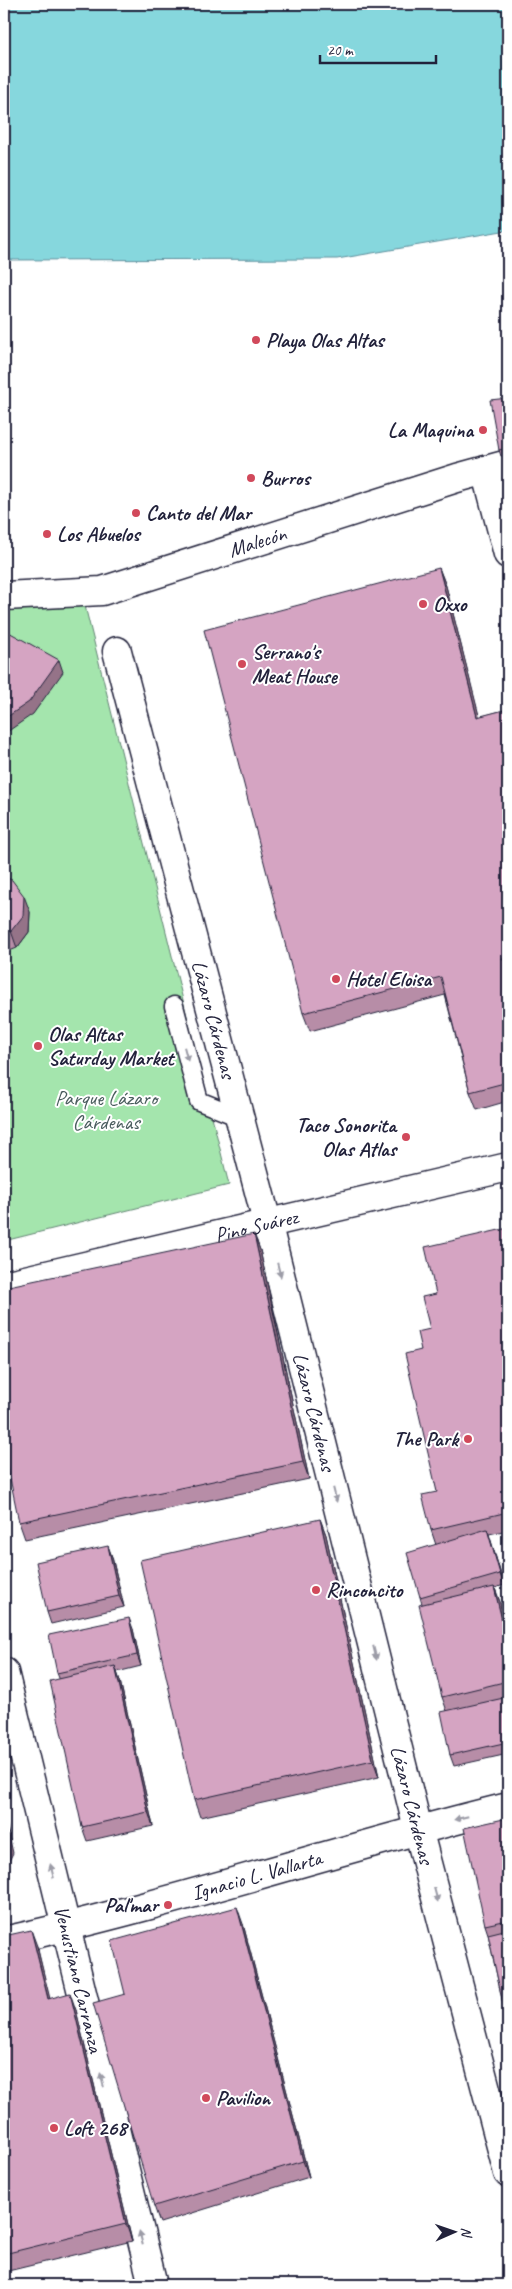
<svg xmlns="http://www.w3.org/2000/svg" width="512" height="2289" font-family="Caveat,sans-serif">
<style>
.green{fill:#a4e5ad;stroke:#638474}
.water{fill:#86d7dd;stroke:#5e8f9c}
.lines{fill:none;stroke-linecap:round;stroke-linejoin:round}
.lane-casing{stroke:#22223b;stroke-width:21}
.street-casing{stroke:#22223b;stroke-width:31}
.secondary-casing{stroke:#22223b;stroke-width:31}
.lane{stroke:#fff;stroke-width:18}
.street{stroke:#fff;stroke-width:28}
.secondary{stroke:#fff;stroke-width:28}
.wall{fill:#b78da7;stroke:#22223b}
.shaded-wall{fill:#957388;stroke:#22223b}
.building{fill:#d5a4c2;stroke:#22223b}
.oneway{fill:#9c9ca7}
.poi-dot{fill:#d1495b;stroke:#fff;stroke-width:2}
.labels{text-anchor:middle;stroke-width:4;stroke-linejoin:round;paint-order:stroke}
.poi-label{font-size:21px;font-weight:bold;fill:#22223b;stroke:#fff;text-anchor:start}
.street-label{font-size:21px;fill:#22223b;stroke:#fff}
.park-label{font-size:21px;fill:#495c5d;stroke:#fff}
</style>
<rect width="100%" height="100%" fill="#fff"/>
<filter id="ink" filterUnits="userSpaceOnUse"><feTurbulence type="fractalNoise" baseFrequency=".02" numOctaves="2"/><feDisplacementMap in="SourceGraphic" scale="10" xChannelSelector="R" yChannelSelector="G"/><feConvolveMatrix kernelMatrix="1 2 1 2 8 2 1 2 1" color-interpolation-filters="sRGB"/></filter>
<g filter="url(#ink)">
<!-- green -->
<path class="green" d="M85,606l144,579 -225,56v-631z"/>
<!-- water -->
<path class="water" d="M4,4h504v226l-171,29 -333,1z"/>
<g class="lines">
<defs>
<path id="lane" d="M174,1006l25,95 40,16"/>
<g id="street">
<path d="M486,470l22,84"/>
<path id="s1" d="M4,596l98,-5 355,-113 51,-14"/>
<path id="s2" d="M117,651l150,571 151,607 90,344"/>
<path id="s3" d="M4,1285l504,-118"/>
</g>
<g id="secondary">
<path id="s4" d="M4,1672l149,613"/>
<path id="s5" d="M4,1941c170,-37 335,-93 504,-134"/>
</g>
</defs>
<!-- lane casing -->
<use href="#lane" class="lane-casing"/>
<!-- street casing -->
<use href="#street" class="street-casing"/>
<!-- secondary casing -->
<use href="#secondary" class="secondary-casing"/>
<!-- lane -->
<use href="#lane" class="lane"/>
<!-- street -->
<use href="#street" class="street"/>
<!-- secondary -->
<use href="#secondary" class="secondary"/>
</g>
<!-- wall -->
<path class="wall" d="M508,398v57l-7,1 -2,-6z
M439,568l7,18 33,131 29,-8v392l-31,9 -7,-18 -25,-97 -135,36 -7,-18z
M4,877l26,35 -1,20 -12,16 -10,4h-3z
M508,1228v302l-19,4 15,51 -9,3 5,14 8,35v117l-54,12 -4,-11 -3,-44 -5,-14 -20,-93 -2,-7 16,-52 -5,-15 6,-38 -16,-142 9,-21 6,-35z
M254,1234l6,16 49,229 -284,60 -6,-17z
M320,1519l6,16 53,242 -179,40 -6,-17z
M108,1546l4,11 12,50 -73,17 -4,-12z
M133,1629l8,37 -24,6 3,9 33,145 -66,15 -5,-14 -23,-149 -2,-5z
M508,1818v209l-20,-93 -3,-9z
M243,1924l66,253 -149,46 -6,-17 -29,-212z
M4,1936l33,10 12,52 27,12 56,231 -128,31z"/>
<!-- shaded-wall -->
<path class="shaded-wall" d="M439,568l7,18 38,149 -7,-18z
M59,660l4,12 -30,42 -29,20v-15z
M24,896l6,16 -1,20 -12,16 -6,-17z
M508,950v27l-6,-18z
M254,1234l6,16 49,229 -6,-17z
M320,1519l6,16 53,242 -6,-17z
M487,1529l4,12 13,44 -4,-11z
M108,1546l4,11 12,50 -5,-11z
M494,1587l6,15 8,35v8z
M129,1618l4,11 8,37 -4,-11z
M115,1666l5,15 33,145 -5,-14z
M4,1814l9,39 -9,18z
M237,1907l6,17 66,253 -6,-16z
M31,1930l6,16 17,69 -6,-16z
M70,1993l6,17 56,231 -6,-17z"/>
<!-- building -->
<path class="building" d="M508,398v50l-9,2 -9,-50z
M439,568l38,149 31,-8v241l-6,9 6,-1v124l-38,10 -29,-115 -138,36 -99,-383z
M5,630l54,30 -30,42 -25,17v-87z
M4,877l8,3 12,16 -1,20 -12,15 -7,3z
M508,1228v284l-77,18 -9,-35 15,-3 -32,-138 16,-4 -4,-18 13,-3 -8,-32 14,-3 -11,-47z
M254,1234l49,228 -284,60 -15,-73v-162z
M320,1519l53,241 -179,40 -54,-240z
M487,1529l13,45 -80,23 -13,-44z
M108,1546l11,50 -72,16 -11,-50z
M494,1587l14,58v36l-66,16 -23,-92z
M129,1618l8,37 -80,18 -8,-38z
M115,1666l33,146 -66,15 -32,-146z
M508,1697v45l-58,13 -9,-43z
M508,1818v102l-23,5 -21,-97z
M4,1822l3,15 -3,6z
M237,1907l66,254 -149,45 -61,-203 32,-9 -13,-53z
M508,1929v98l-20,-93z
M31,1930l17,69 22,-6 56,231 -122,30v-318z"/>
<!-- one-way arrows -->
<defs><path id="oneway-solid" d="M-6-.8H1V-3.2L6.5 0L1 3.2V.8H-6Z" transform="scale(1.25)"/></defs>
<g class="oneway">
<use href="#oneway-solid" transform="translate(186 1054) rotate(75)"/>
<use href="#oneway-solid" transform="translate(279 1270) rotate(76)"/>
<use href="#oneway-solid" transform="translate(335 1495) rotate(76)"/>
<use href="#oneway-solid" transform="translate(375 1653) rotate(76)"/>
<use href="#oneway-solid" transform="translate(461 1818) rotate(166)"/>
<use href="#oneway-solid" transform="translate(52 1871) rotate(-104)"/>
<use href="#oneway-solid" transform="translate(436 1895) rotate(75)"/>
<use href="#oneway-solid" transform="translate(102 2080) rotate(-104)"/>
<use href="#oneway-solid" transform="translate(141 2238) rotate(-104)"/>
</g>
</g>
<!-- markers -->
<g class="poi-dot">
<circle cx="256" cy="340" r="5"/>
<circle cx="483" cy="430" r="5"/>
<circle cx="251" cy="478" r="5"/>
<circle cx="136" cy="513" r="5"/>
<circle cx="47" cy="534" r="5"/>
<circle cx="423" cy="604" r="5"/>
<circle cx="242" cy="664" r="5"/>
<circle cx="336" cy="979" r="5"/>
<circle cx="38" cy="1046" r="5"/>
<circle cx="406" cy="1137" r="5"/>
<circle cx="468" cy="1439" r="5"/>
<circle cx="316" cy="1590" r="5"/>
<circle cx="168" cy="1905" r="5"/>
<circle cx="206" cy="2098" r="5"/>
<circle cx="54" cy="2128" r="5"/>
</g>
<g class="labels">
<!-- poi labels -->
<g class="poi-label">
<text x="266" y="347">Playa Olas Altas</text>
<text x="473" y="437" text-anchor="end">La Maquina</text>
<text x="261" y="485">Burros</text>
<text x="146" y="520">Canto del Mar</text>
<text x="57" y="541">Los Abuelos</text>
<text x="433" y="611">Oxxo</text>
<text x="252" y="659">Serrano's<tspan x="252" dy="24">Meat House</tspan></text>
<text x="346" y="986">Hotel Eloisa</text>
<text x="48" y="1041">Olas Altas<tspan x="48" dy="24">Saturday Market</tspan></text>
<text x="396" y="1132" text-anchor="end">Taco Sonorita<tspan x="396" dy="24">Olas Atlas</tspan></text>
<text x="458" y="1446" text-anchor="end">The Park</text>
<text x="326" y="1597">Rinconcito</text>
<text x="158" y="1912" text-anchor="end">Pal'mar</text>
<text x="216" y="2105">Pavilion</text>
<text x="64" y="2135">Loft 268</text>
</g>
<!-- street labels -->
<g class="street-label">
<text dy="7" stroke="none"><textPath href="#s1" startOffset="261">Malecón</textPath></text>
<text dy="7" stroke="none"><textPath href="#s2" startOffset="381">Lázaro Cárdenas</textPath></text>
<text dy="7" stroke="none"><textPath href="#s3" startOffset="259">Pino Suárez</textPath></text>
<text dy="7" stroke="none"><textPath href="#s2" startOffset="786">Lázaro Cárdenas</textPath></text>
<text dy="7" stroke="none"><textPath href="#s2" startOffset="1191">Lázaro Cárdenas</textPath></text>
<text dy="7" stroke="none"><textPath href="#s5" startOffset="261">Ignacio L. Vallarta</textPath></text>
<text dy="7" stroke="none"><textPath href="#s4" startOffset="316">Venustiano Carranza</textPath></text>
</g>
<!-- park labels -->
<g class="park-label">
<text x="106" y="1105">Parque Lázaro<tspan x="106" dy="24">Cárdenas</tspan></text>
</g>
</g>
<!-- margin -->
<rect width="512" height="2289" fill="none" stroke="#fff" stroke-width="20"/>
<rect x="10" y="10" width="492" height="2269" fill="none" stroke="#22223b" stroke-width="2" filter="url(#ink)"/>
<!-- north arrow -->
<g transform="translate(454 2232) rotate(88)" stroke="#ffffff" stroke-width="4" paint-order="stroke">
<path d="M0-4L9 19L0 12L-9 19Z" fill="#22223b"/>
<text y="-8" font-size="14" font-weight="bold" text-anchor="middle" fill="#22223b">N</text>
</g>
<!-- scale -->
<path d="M320 55v8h116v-8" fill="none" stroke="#22223b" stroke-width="2.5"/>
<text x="327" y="55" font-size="15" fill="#22223b" stroke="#ffffff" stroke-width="4" paint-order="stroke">20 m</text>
</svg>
